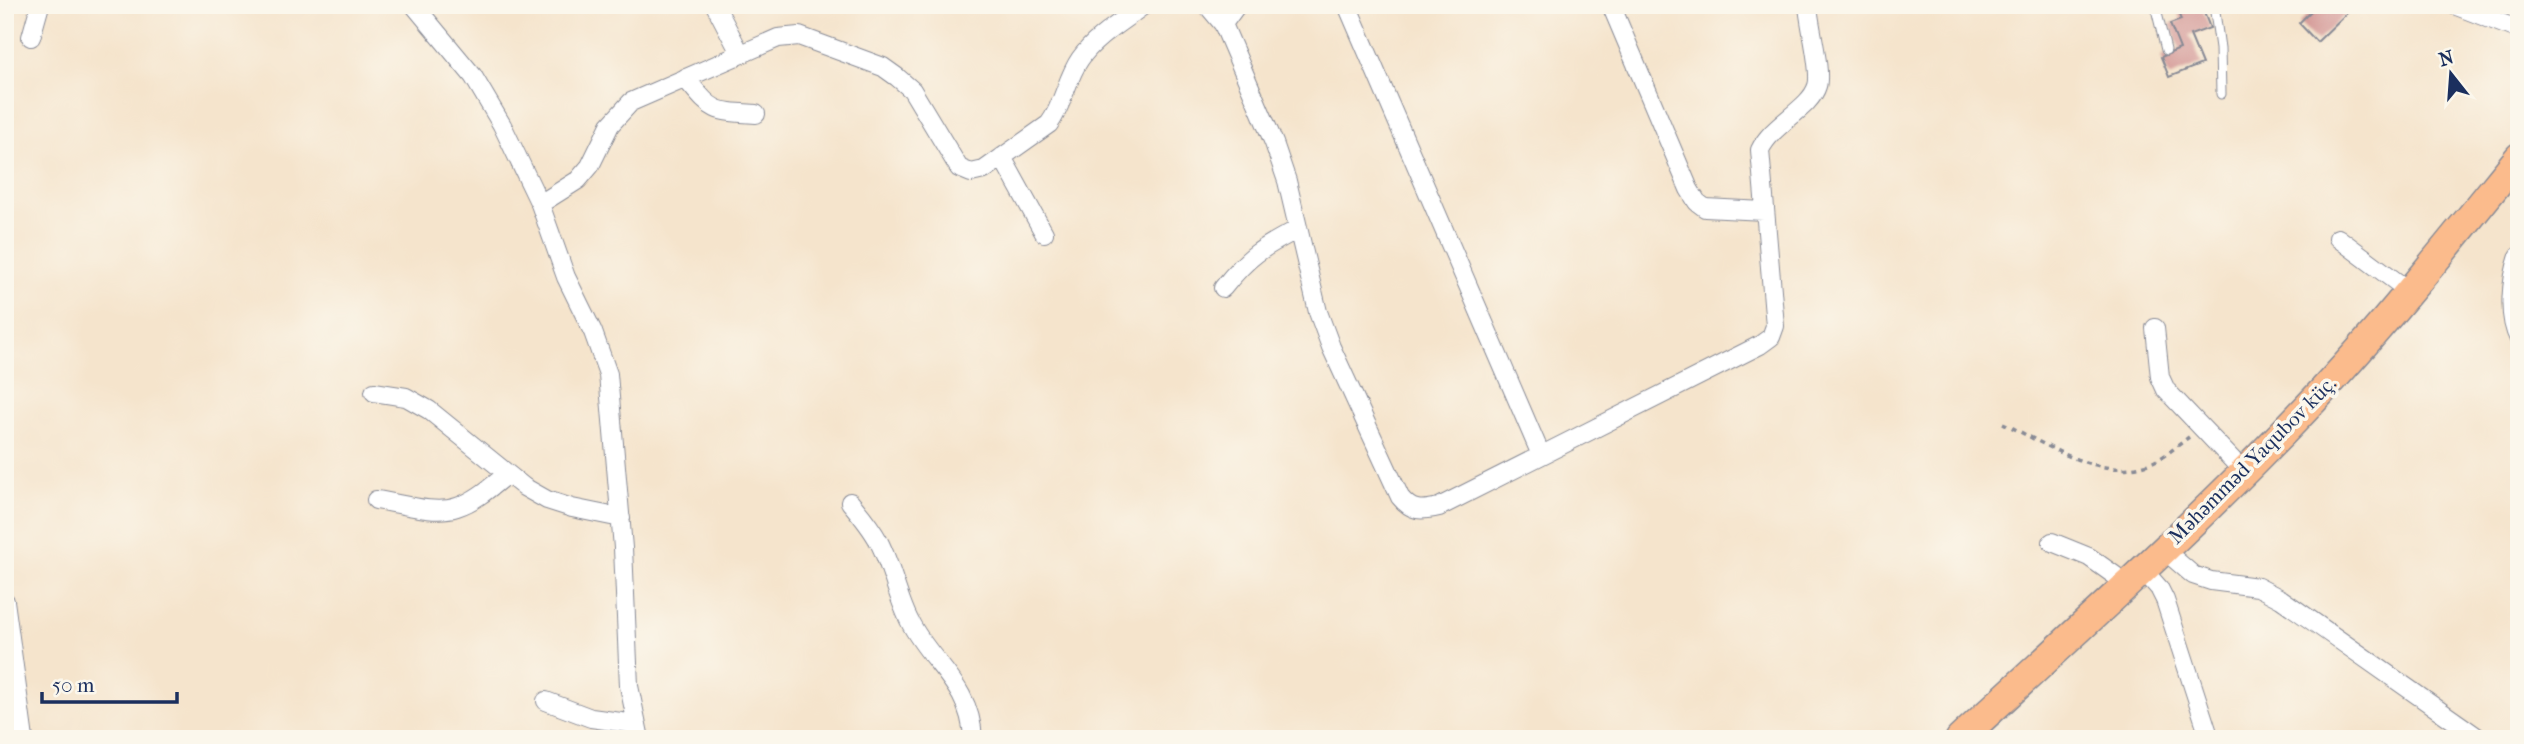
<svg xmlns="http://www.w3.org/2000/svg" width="2524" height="744" font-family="'IM FELL French Canon',serif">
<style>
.building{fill:#d59b99}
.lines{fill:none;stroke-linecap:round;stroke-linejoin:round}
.service-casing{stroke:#888a95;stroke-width:11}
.minor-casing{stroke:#888a95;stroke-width:20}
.primary-casing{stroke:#888a95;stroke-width:31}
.path{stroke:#888a95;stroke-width:3.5;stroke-dasharray:5 5;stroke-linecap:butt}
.service{stroke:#fff;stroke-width:9}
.minor{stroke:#fff;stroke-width:18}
.primary{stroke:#fbbb8c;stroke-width:28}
.labels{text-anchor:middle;stroke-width:7;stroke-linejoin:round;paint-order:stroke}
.street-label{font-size:21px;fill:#1b2f5e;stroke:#fbf7ec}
</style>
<rect width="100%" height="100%" fill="#fbf7ec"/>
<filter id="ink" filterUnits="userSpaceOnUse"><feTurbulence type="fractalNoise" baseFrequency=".0143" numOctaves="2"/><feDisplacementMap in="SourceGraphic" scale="14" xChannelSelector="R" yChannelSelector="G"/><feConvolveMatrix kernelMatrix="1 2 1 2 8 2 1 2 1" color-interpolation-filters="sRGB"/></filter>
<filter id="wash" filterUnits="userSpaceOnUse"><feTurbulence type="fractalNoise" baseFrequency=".00686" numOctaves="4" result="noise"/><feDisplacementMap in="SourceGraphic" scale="28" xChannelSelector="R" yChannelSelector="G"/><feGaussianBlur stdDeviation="1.57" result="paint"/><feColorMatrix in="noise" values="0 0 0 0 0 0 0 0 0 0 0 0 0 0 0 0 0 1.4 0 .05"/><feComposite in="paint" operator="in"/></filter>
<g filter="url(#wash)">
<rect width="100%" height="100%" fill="#f5e4cc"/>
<g id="blocks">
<!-- building -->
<path class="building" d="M2175,5h26l9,23 -20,7 12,29 -33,13 -8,-20 19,-8 -10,-25 11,-4z
M2317,5h26l6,6 -32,31 -18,-19z"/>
</g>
</g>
<g filter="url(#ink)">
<use href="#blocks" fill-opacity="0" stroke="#888a95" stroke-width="2"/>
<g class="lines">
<defs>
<path id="service" d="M2155,5l11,45
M2214,5l6,43 1,46"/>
<path id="minor" d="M414,5l59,71 29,49 38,79 26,73 27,55 15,42 15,174 6,138 11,53
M715,5l25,48
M1207,5l16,19 51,119 13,38 31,131 13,35 69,150c12,15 21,14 39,10l321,-162 11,-8 4,-11 -15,-176c12,-26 50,-41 57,-64 5,-15 -8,-61 -9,-81
M1347,5l194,450
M1611,5l78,184 8,13 8,6 59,3
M2454,5l65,25
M1223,24l14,-19
M31,37l9,-32
M685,78c29,34 25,33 71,36
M1002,157l42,76
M540,204l38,-24 12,-14 20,-41 21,-23 147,-64 21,-2 84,31 14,10 15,13 47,78 12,5 13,-3 65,-46c15,-20 17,-45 31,-65 15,-22 43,-38 64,-54
M2338,238l72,54
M2519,256c-8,24 -12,60 0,83
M1223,288c26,-33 39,-40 75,-59
M2155,328l5,49 6,13 78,82
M374,392l32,5 23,13 95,77 23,13 25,8 49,10
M376,500c24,3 57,15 81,7 19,-6 35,-21 50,-33
M850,502c11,13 21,25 29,40 13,25 18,55 31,80 21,42 61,63 63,117
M2052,542l37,15 38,27
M2164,550l29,25 18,6 47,6 23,12 199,140
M2143,570l16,18 6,12 45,139
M5,601l19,138
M546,701l45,17 45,6"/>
<path id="primary" d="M1960,739c113,-105 228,-207 335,-319 80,-83 151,-173 224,-263"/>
</defs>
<!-- service casing -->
<use href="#service" class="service-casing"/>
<!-- minor casing -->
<use href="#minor" class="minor-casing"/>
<!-- primary casing -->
<use href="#primary" class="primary-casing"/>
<!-- path -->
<path class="path" d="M2003,423c43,21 100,61 150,39 13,-6 24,-16 36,-25"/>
<!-- service -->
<use href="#service" class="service"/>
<!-- minor -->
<use href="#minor" class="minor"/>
<!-- primary -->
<use href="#primary" class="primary"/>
</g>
</g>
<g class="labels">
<!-- street labels -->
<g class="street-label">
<text transform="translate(2252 460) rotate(-45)" y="7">Məhəmməd Yaqubov küç.</text>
</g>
</g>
<!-- margin -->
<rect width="2524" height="744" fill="none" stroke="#fbf7ec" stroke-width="28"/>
<!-- north arrow -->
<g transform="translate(2451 74) rotate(343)" stroke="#fbf7ec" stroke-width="5" paint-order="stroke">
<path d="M0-5L12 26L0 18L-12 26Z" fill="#1b2f5e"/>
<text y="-10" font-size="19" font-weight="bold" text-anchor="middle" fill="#1b2f5e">N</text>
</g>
<!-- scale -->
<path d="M42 692v10h135v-10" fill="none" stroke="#1b2f5e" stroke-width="3.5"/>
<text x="52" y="692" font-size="21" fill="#1b2f5e" stroke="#fbf7ec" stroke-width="5" paint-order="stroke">50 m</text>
</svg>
